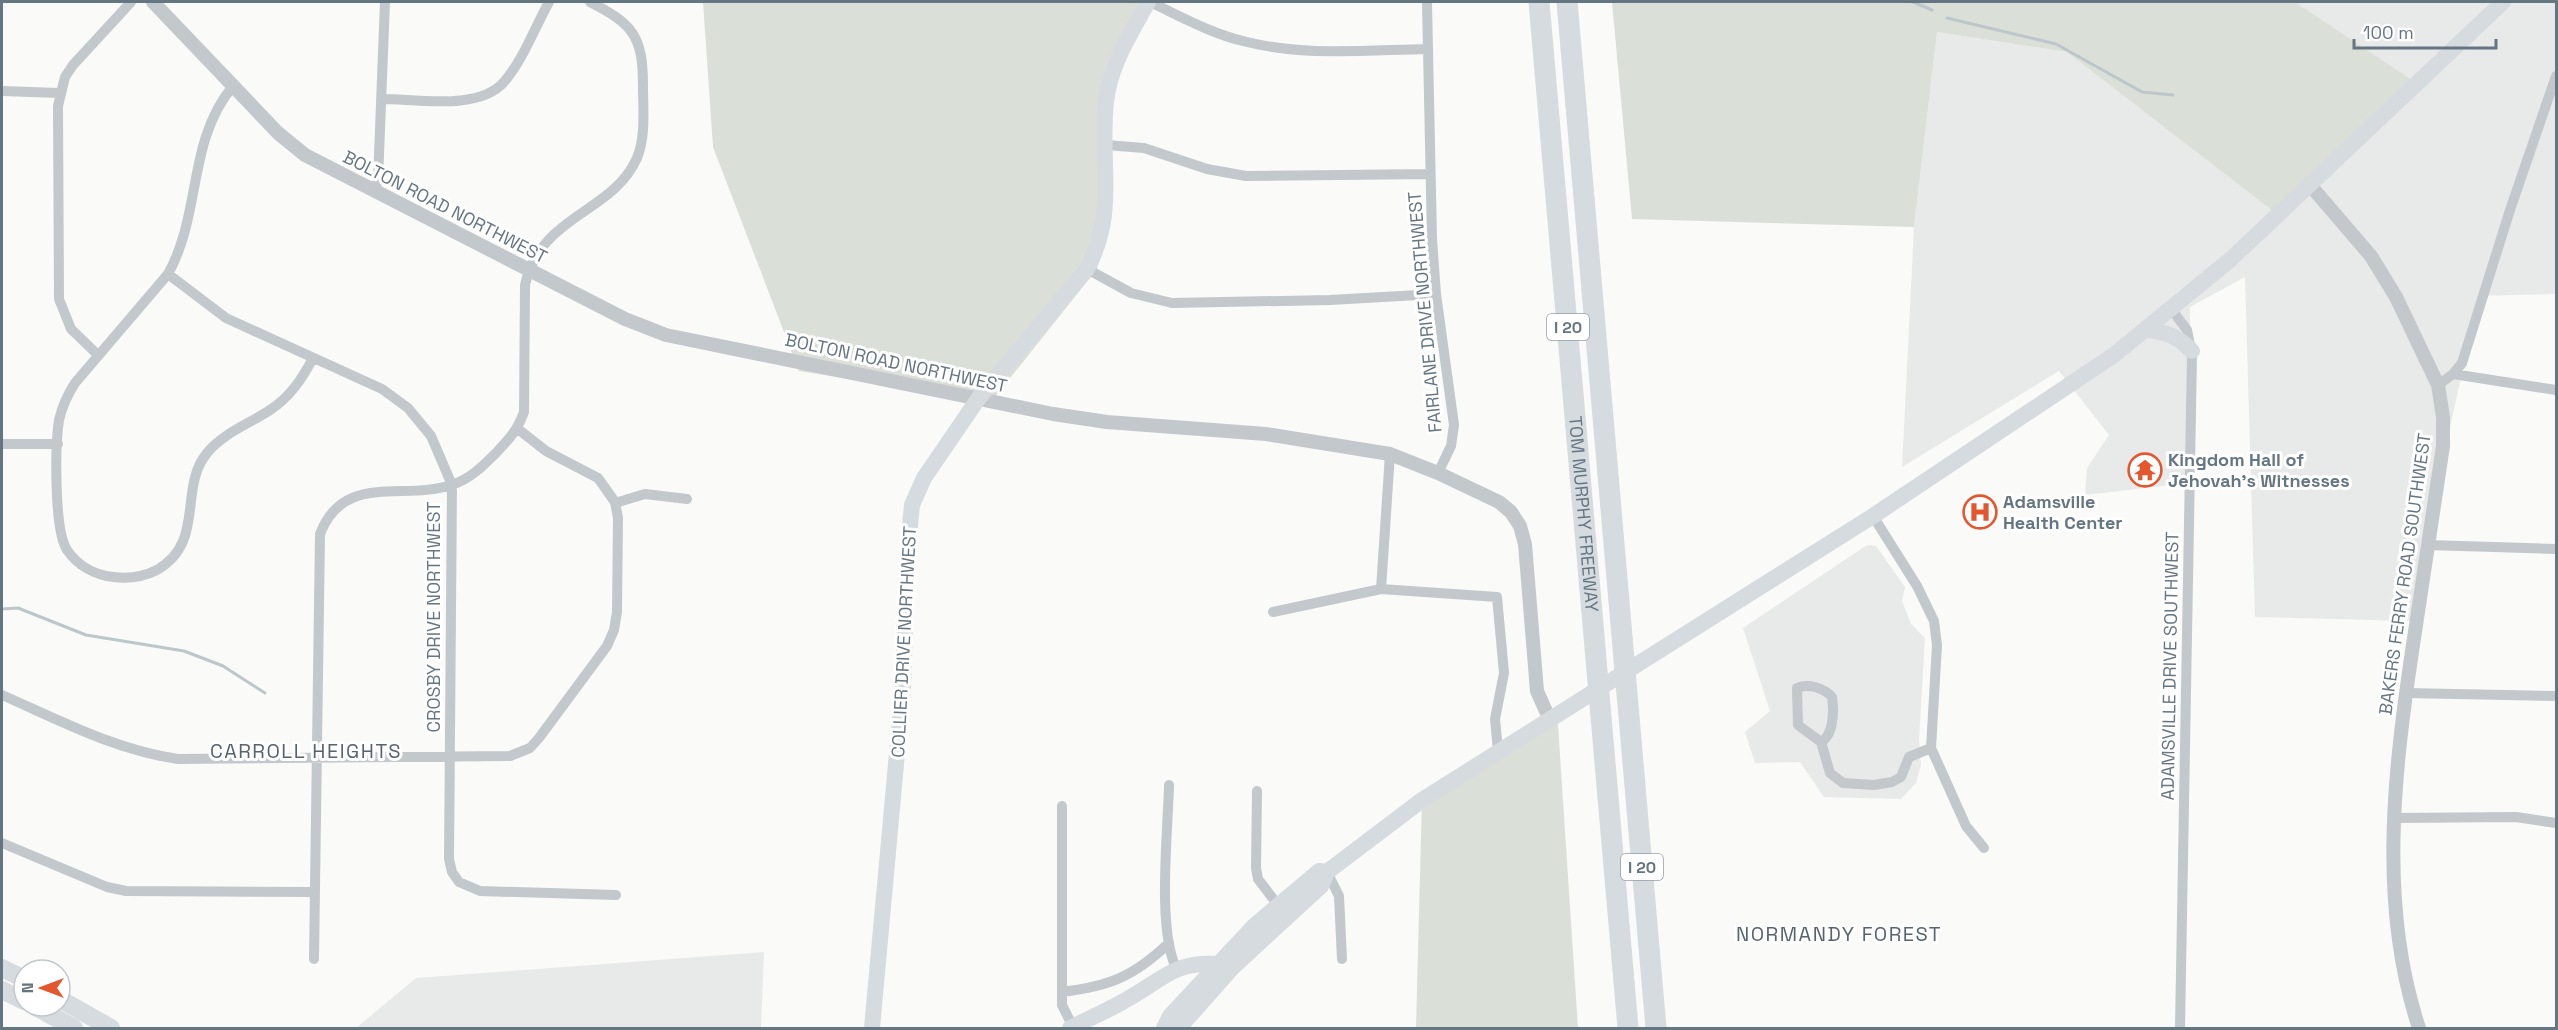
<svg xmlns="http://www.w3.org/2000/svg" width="2558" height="1030" font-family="'Space Grotesk',sans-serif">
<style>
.built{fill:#e8e9e9}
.green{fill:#dadfd7}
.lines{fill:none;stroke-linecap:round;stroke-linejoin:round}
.stream{stroke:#bbc7cb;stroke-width:3}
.minor{stroke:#c3c8cc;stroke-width:10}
.tertiary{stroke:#c3c8cc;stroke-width:14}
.secondary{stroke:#d6dbdf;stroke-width:16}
.primary{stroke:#d6dbdf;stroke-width:18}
.motorway{stroke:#d6dbdf;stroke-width:21}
.labels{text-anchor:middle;stroke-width:6;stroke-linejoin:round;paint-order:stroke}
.shield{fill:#fff;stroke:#939fa8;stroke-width:1.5}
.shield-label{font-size:16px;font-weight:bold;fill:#657683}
.street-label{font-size:18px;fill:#657683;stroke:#fff}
.poi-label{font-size:18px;font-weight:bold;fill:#657683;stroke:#fff;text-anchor:start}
.neighbourhood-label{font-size:20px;letter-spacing:1.5px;fill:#57646e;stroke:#fff}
</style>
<rect width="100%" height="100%" fill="#fafaf8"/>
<!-- built -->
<path class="built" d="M2295,2h261v292l-77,2 -53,240 -15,85 -156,-4 -10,-340 -55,30 -1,176 -104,12 2,-27 22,-33 -50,-64 -157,96 12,-240 23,-195 130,20 214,164 143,-128z
M1867,545l9,1 29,41 -3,14 9,23 14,14 -6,101 2,26 -5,18 -15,16 -77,-2 -24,-35 -45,1 -10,-31 25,-21 -27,-83z
M764,952l-3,76h-405l60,-50z"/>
<!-- green -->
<path class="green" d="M703,2h443l-38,96v69l-11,102 -106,133 -192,-31 -86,-224z
M1612,2h683l129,86 -143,129 -214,-165 -130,-20 -23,195 -282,-8z
M1557,710l21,318h-162l6,-228z"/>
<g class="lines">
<!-- stream -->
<path class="stream" d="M1913,2l19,8
M1947,18l109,26 86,48 31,3
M2,609l16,-1 68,27 98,16 39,15 42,27"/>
<!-- minor -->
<path class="minor" d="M1150,2c30,14 60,31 93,39 60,16 124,9 185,8
M1427,2l5,237 4,55 18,131 -3,21 -13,27
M233,86c-46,55 -31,127 -65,188l-93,109c-7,11 -13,24 -16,37 -4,26 -5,110 8,130 11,16 28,25 46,27 15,2 30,0 44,-7 49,-28 21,-82 50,-117 16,-20 42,-29 63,-43 20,-13 32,-31 43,-52
M2,91l57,2
M381,99c35,0 98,12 123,-17 19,-22 31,-55 45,-80
M1106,145l38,3 63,21 39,7 184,-2
M374,192l4,-12 7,-178
M1087,269l44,24 41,10 158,-3 106,-6
M168,274l58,44 156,71 26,19 23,28 21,49 -3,374 3,13 7,10 21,9 136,4
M2172,310l15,20 5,25 -12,673
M98,355l-27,-26 -12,-30 -1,-193 7,-29 8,-12 58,-63
M2453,374l103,16
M2438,385l15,-11 9,-11 48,-153 46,-134
M2,444h56
M615,503l30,-9 42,5
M1873,516l44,70 17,35 3,24 -6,103 35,78 18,22
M2428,545l128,4
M1381,589l9,-135
M1273,612l108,-23 116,8 7,76 -9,46 3,32
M2406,693l150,3
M2,695c57,25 113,55 176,64l332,-3 20,-8 9,-10 68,-92 7,-16 3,-18 1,-94 -3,-16 -17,-24 -52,-27 -28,-22
M1821,742c13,-7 13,-32 11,-45 -8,-9 -24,-14 -35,-9l1,37 23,17 9,31 13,10 31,2 18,-3 9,-5 8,-20 22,-9
M1169,785c-1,47 -12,142 7,183
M1257,791l-1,77 2,11 20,26
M1062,806v199l11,22
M2394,818l122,-1 40,6
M2,843l105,44 19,4 189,1
M1327,872l12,24 3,63
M314,959l6,-425c24,-62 82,-33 132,-49 19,-7 30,-18 44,-32 14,-15 21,-22 28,-41l1,-127c15,-70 88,-72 112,-127 9,-22 6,-49 6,-72 0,-50 -10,-62 -53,-84
M1062,992c49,-6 72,-16 107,-49"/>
<!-- tertiary -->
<path class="tertiary" d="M153,2l125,131 27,22 320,164 41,16 387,79 54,8 159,12 124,20 48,19 61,29 12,10 9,14 5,18 12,147 12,27
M2310,185l61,71 25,41 42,88 5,32v29c-10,66 -20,132 -30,199 -19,127 -35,259 6,383"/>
<!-- secondary -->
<path class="secondary" d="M2146,330c20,2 32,6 46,21
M872,1028l31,-341 5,-141 4,-41 12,-27 54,-79 109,-130c31,-58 12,-106 19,-167 4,-37 25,-69 42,-100
M1070,1028c18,-9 37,-17 54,-27 36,-19 49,-40 92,-37
M1164,1028l6,-12 85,-91 64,-54 8,1
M1179,1028l54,-61 88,-81 6,-14 95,-72 451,-284 241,-161 117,-96 272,-257"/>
<!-- primary -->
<path class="primary" d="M2,968l22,11
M2,990l22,11
M60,999l51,29
M34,1006l40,22"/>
<!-- motorway -->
<g class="motorway">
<path id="s1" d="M1539,2l89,1026"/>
<path d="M1567,2l89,1026"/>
</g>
</g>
<!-- icons -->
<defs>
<symbol id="temple-ring" viewBox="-11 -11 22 22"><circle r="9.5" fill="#fff" stroke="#e4572e" stroke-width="1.5"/><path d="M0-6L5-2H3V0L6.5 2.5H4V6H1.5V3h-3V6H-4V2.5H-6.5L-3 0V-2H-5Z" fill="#e4572e"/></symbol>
<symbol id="hospital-ring" viewBox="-11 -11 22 22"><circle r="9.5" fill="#fff" stroke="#e4572e" stroke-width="1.5"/><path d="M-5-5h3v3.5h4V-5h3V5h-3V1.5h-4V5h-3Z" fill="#e4572e"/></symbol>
</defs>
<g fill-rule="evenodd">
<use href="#temple-ring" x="2126" y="451" width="38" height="38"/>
<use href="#hospital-ring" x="1961" y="493" width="38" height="38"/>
</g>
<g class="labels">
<!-- shield labels -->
<g class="shield">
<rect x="1547" y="314" width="42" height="26" rx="4.5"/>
<rect x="1621" y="854" width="42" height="26" rx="4.5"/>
</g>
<g class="shield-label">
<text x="1568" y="333">I 20</text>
<text x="1642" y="873">I 20</text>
</g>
<!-- street labels -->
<g class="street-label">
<text transform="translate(445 207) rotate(27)" y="6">BOLTON ROAD NORTHWEST</text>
<text transform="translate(1425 312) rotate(-95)" y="6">FAIRLANE DRIVE NORTHWEST</text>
<text transform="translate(896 363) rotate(12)" y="6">BOLTON ROAD NORTHWEST</text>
<text dy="6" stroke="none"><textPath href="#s1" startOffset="514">TOM MURPHY FREEWAY</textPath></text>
<text transform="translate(2405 574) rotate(-82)" y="6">BAKERS FERRY ROAD SOUTHWEST</text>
<text transform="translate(434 617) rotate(-90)" y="6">CROSBY DRIVE NORTHWEST</text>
<text transform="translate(904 642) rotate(-87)" y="6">COLLIER DRIVE NORTHWEST</text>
<text transform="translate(2170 666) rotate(-89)" y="6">ADAMSVILLE DRIVE SOUTHWEST</text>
</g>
<!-- poi labels -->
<g class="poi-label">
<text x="2168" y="466">Kingdom Hall of<tspan x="2168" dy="21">Jehovah’s Witnesses</tspan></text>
<text x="2003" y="508">Adamsville<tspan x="2003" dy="21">Health Center</tspan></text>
</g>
<!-- neighbourhood labels -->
<g class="neighbourhood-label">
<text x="306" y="758">CARROLL HEIGHTS</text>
<text x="1839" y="941">NORMANDY FOREST</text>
</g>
</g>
<!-- border -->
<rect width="2558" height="1030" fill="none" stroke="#657683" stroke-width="6"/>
<!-- north arrow -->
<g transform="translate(42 988) rotate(270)"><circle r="28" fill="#ffffff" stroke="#c1c8cd" stroke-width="1.5"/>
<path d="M0-4.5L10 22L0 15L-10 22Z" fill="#e4572e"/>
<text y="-9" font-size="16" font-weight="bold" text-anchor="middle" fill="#657683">N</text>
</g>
<!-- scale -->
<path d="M2354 39v9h142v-9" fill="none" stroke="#657683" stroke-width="3"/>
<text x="2363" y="39" font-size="18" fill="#657683" stroke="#ffffff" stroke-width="4.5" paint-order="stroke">100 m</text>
</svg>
